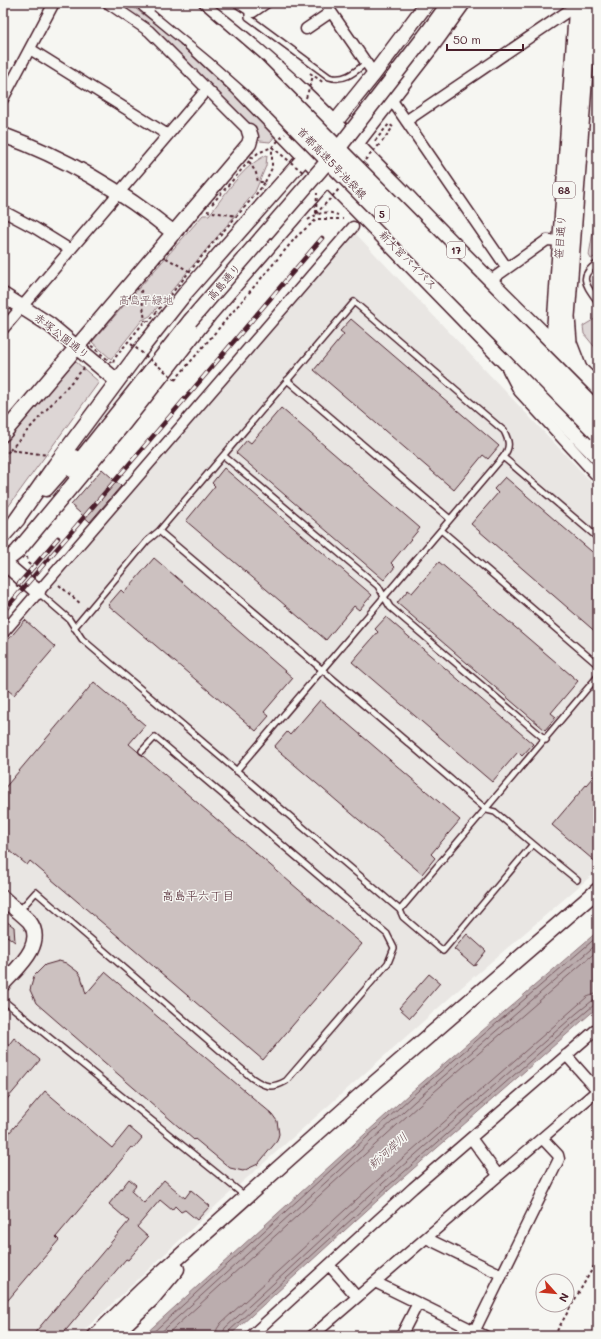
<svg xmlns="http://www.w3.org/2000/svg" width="601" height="1339" font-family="Mali,'Klee One',sans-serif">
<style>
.built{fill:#e9e6e3}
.green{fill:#ddd6d5;stroke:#947a80}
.water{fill:#bbadae;stroke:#8e747a}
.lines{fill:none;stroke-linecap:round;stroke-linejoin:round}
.shore{stroke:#77585f;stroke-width:1}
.building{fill:#ccc1c0;stroke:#4a1f2b}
.lane-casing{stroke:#4a1f2b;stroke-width:8}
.street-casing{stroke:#4a1f2b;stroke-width:13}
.secondary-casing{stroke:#4a1f2b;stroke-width:17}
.primary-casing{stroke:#4a1f2b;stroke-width:18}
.highway-casing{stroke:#4a1f2b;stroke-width:21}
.path{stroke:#4a1f2b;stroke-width:2;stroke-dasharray:3 3;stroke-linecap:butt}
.lane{stroke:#f6f6f2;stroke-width:5}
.street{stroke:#f6f6f2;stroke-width:10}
.secondary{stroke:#f6f6f2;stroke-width:14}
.primary{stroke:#f6f6f2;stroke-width:15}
.highway{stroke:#f6f6f2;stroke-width:18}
.rail-casing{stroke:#4a1f2b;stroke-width:4.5}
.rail{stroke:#f6f6f2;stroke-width:3;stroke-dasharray:9;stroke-linecap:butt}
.secondary-bridge-casing{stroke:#4a1f2b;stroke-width:17;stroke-linecap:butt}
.highway-bridge-casing{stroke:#4a1f2b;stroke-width:21;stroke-linecap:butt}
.path-bridge{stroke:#4a1f2b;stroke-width:2;stroke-dasharray:3 3;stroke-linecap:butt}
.secondary-bridge{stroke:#f6f6f2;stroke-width:14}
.highway-bridge{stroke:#f6f6f2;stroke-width:18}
.labels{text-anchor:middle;stroke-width:3;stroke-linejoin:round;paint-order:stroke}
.shield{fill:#f6f6f2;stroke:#7e6067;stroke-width:1}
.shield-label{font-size:10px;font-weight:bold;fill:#4a1f2b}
.street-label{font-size:11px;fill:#4a1f2b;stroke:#f6f6f2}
.park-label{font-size:11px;fill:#6f4d56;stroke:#f6f6f2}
.neighbourhood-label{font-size:12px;fill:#4a1f2b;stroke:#f6f6f2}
.water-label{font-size:12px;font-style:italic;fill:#6c4a52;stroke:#f6f6f2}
</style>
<rect width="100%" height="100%" fill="#f6f6f2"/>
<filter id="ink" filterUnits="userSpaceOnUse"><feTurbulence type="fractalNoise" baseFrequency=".025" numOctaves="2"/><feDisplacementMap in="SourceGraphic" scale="8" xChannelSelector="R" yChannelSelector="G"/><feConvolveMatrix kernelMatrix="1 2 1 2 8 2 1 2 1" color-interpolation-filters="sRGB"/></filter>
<g filter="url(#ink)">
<!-- built -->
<path class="built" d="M356,234l242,255v381l-135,116 -243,216 -142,134h-75v-692l348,-408z"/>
<!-- green -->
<path class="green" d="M108,3h20l69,52 81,78 -8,9 -10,-1 -108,-110z
M267,155l-1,11 -11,26 -105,124 -8,4 -31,39 -19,-17 111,-127h6c17,-21 33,-49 58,-60z
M597,208l1,47 -7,4 -2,-4z
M598,317v34l-14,-17 -1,-8z
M75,361l24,21 -96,132v-68z"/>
<!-- water -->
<path class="water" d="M598,931v76l-209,183 -160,146h-86l266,-242z"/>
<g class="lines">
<!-- shore -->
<path class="shore" d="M149,1336l262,-239 187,-161
M157,1336l258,-235 183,-158
M165,1336l254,-231 179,-155
M216,1336l1,-7 4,-6 158,-144 208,-182 11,-4
M222,1336l3,-8 158,-145 194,-170 15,-12 6,-2
M227,1336l2,-5 158,-144 193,-170 14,-12 4,-1"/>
</g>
<!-- building -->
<path class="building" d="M351,319l148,127 -11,13 -5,-4 -29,35 -140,-120 30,-36 -4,-3z
M281,408l139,120 -29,35 4,4 -11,13 -148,-127 11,-13 4,3z
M224,468l148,127 -13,15 -5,-4 -28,34 -140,-119 29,-35 -3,-3z
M102,469l19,17 -31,36 -19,-17z
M505,477l93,80v77l-127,-110 27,-31 -4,-4z
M154,558l139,120 -29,34 5,4 -13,15 -148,-126 13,-15 3,3z
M439,562l139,119 -27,32 5,4 -11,13 -148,-127 11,-13 4,3z
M386,617l147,127 -11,12 -4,-4 -26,30 -140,-120 26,-30 -3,-3z
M25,620l30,27 -41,48 -11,-9v-40z
M94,682l51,43 -16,19 233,200 -99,116 -233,-199 -3,4 -24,-20v-55z
M320,700l140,120 -29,34 4,4 -13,16 -148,-127 13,-15 3,3z
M598,771v93l-46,-39z
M3,919l11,8 1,15 -12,-9z
M467,934l19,17 -12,15 -20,-17z
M59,961l7,2 12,9 3,4 5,18 19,-22 167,142 5,7 2,13 -2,7 -19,23 -15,7 -13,-3 -35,-29 -1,1 -158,-137 -6,-13 4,-14 11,-11z
M429,974l11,9 -30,35 -11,-10z
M14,1038l26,22 -37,44v-52z
M45,1091l67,57 17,-21 13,11 -8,10 -2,-1 -76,90 3,3 -56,66v-166z
M129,1179l7,6 -5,6 13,12 20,-23 21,18 6,-8 19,16 -13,14 -12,-10 -4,2 -6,-6 -3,4 -12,-10 -23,27 11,10 -20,23 -2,-1 -65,77h-29l97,-115 -20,-17z"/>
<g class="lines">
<defs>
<path id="lane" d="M248,9v8l81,60c15,5 26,-5 37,-14
M598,263c-21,13 -12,22 0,39
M287,380l163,139
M224,456l154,130 12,21 156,133
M441,530l157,135
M39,593l30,26 13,20 318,271 3,7 40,34 90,-107 -38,-32 -8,-2 -328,-279
M74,628l73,-87 12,-10 195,-229 150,129c5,10 7,16 -1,26l95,81
M236,771l267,-314
M533,844l44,36
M400,910l198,-234
M19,911l17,-19 216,186c13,9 20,11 34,3l102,-118 6,-15 -7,-14 -232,-197 -13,14
M3,1000l242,196"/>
<path id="street" d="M108,3l41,28 100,100
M239,3l14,9 13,-9
M325,3l49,71
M306,29l25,-17
M30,49l138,86
M3,99l51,-96
M391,99l116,169
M406,121l171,-116
M3,211l32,17 34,21
M488,282l59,-42 13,1
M3,329l204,-240
M508,370l11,21 79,86
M3,633l350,-406
M566,1055l31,35
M471,1138l27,37
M426,1238l76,37
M329,1265l28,32
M375,1282l110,54
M251,1336l162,-148 185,-160
M312,1336l286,-246
M401,1336l17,-33
M472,1336l87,-177 -1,-4 -16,-17"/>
<path id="secondary" d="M425,36l24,-33
M328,131l46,-57 53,-71
M3,135c63,23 119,56 171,98
M349,153l83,-107 31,-43
M3,295l47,30 67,56
M3,434l246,-290 2,-7 -2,-6
M72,470l118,-149
M46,489l28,-32
M12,526l43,-61 90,-121 42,-53 126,-143
M3,536l15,-17
M3,562l35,30
M3,563l14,-11 108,-130 84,-107 125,-144
M3,898c8,8 18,15 26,23 18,23 -12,47 -26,63
M95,1336l47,-46 215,-192 241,-208
M113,1336l38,-36 26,-31"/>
<path id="primary" d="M553,354l24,-351
M579,369l-10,-26 -2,-26 23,-314"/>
<path id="highway" d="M146,3l40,33 51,48 361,371
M195,3c79,58 146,128 215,199 61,63 124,126 188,188"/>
</defs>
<!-- lane casing -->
<use href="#lane" class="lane-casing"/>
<!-- street casing -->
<use href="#street" class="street-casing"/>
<!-- secondary casing -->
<use href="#secondary" class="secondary-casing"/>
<!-- primary casing -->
<use href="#primary" class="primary-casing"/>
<!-- highway casing -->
<use href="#highway" class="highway-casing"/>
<!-- path -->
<path class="path" d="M310,73l14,10
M375,141l14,-17 4,3 -12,16
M253,150l-3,13 6,10 2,9h7l-7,10 -46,52 -63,77h-4l-31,38 -1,5 -25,-21 76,-86z
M265,182l7,-14v-21
M207,211l30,5
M308,220c10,-7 17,-10 30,-5
M166,258l23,13
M141,290l4,31
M175,380l122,-144 20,-17h26
M10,450l74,-82
M3,457l7,-7 38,5
M27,557l1,6 13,12
M59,585l22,19
M554,1336l44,-77"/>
<!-- lane -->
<use href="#lane" class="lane"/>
<!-- street -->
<use href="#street" class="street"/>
<!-- secondary -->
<use href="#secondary" class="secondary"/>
<!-- primary -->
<use href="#primary" class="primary"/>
<!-- highway -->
<use href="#highway" class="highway"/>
<defs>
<path id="rail" d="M18,585l40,-47
M3,612l319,-374"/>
</defs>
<!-- rail casing -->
<use href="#rail" class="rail-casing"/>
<!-- rail -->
<use href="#rail" class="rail"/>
<defs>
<path id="secondary-bridge" d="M190,321l144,-167 91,-118"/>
<path id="highway-bridge" d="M160,3l58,48 36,32 344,349
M181,3l72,62 345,348"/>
</defs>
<!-- secondary-bridge casing -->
<use href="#secondary-bridge" class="secondary-bridge-casing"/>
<!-- highway-bridge casing -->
<use href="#highway-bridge" class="highway-bridge-casing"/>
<!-- path-bridge -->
<path class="path-bridge" d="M306,98l7,-22
M272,147l32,26
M365,160l16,-17
M212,204l38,-44 8,-7 14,-6 13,-13
M316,213l1,-20
M316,214l24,-26
M131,344l46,37"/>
<!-- secondary-bridge -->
<use href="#secondary-bridge" class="secondary-bridge"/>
<!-- highway-bridge -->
<use href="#highway-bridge" class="highway-bridge"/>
</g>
</g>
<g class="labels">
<!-- shield labels -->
<g class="shield">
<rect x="553" y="182" width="22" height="16" rx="3"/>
<rect x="375" y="206" width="14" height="16" rx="3"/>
<rect x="447" y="242" width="18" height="16" rx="3"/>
</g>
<g class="shield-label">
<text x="564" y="194">68</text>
<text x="382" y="218">5</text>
<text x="456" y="254">17</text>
</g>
<!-- street labels -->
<g class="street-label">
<text transform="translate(332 163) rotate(46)" y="4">首都高速5号池袋線</text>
<text transform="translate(560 237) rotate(-86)" y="4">笹目通り</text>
<text transform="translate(408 260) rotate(46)" y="4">新大宮バイパス</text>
<text transform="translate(224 282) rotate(-49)" y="4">高島通り</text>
<text transform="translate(62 336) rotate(38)" y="4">赤塚公園通り</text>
</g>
<!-- park labels -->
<g class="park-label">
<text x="146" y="304">高島平緑地</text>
</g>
<!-- neighbourhood labels -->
<g class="neighbourhood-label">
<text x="198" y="900">高島平六丁目</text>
</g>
<!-- water labels -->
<g class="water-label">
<text transform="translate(388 1151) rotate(-42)" y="4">新河岸川</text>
</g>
</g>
<!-- margin -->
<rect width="601" height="1339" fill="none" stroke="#f6f6f2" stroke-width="16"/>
<rect x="8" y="8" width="585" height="1323" fill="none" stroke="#4a1f2b" stroke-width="1.5" filter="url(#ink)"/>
<!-- north arrow -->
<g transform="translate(555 1293) rotate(117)"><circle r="19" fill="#f6f6f2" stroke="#b1a0a2"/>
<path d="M0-3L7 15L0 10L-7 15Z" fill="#c8321e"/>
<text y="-6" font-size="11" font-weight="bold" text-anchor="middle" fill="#4a1f2b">N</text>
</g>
<!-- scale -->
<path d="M447 44v6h76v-6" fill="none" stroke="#4a1f2b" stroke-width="2"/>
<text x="453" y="44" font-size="12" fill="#4a1f2b" stroke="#f6f6f2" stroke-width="3" paint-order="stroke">50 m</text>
</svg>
